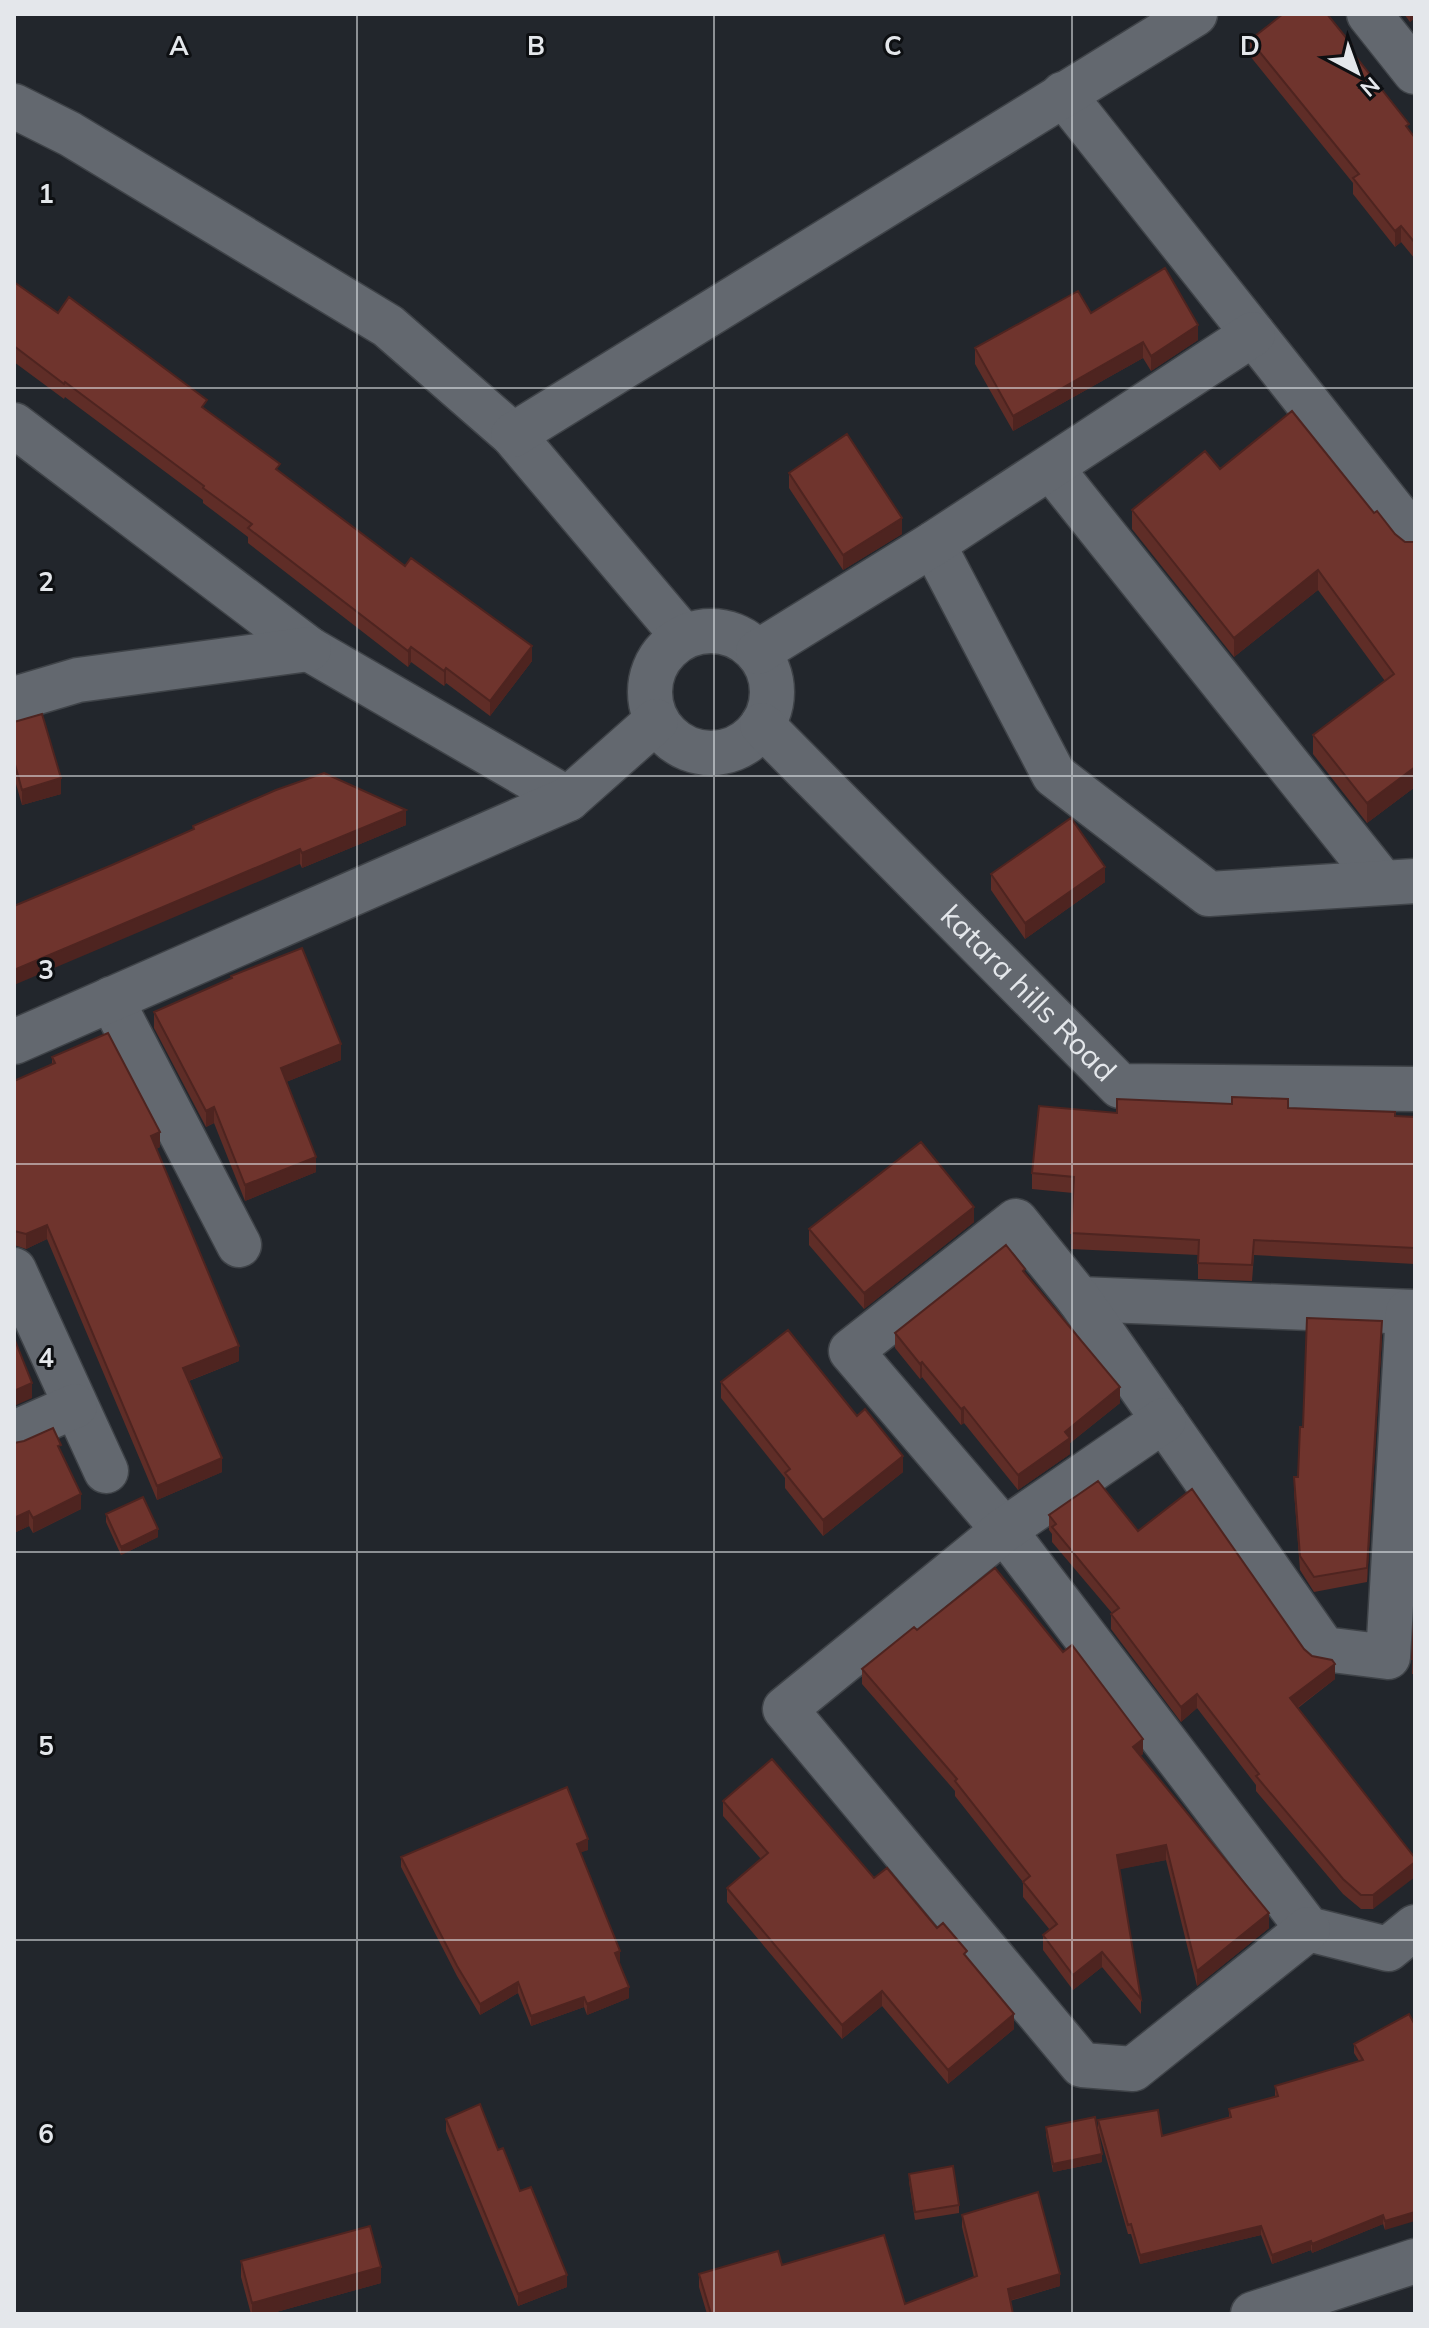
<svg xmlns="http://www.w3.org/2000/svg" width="1429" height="2328" font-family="Mulish,sans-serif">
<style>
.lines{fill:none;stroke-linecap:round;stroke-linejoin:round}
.minor-casing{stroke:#3f4348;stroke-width:47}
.tertiary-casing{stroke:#3f4348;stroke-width:47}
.minor{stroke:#63686f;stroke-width:44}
.tertiary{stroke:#63686f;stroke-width:44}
.wall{fill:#5f2d27}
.shaded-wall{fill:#4e2420}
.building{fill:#6f342d;stroke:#4e2420;stroke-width:2}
.grid{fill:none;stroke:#e4e7eb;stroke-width:2;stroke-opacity:0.55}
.labels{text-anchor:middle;stroke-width:6;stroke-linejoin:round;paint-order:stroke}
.street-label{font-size:30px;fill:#e4e7eb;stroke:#0d0f12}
.grid-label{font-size:26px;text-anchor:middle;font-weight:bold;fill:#e4e7eb;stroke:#0d0f12;stroke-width:6;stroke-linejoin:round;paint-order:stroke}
</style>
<rect width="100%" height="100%" fill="#22262c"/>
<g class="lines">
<defs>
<g id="minor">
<path d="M1369,14l46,58"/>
<path d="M1063,94l352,444"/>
<path d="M14,106l56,28 318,192 125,109 170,201"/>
<path d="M14,425l295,224 259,150"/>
<path d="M513,435l682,-421"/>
<path d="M1051,468l331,414"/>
<path d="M933,544l121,231 155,119 206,-13"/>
<circle cx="711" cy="692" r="61"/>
<path d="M758,652l175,-108 320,-210"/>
<path d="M14,699l64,-19 231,-31"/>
<path id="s1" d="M762,725l358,361 295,3"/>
<path d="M111,999l128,246"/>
<path d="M14,1042l554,-243 88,-78"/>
<path d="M14,1270l92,201"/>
<path d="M1079,1299l336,13"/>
<path d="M1408,1312l-20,345 -64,-8 -245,-350 -63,-78 -165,130 153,179 304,399 80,20 27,-22"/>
<path d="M1164,1420l-160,110 -219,179 297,356 51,4 175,-140"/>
<path d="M14,1433l61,-27"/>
</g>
<path id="tertiary" d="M1253,2314l162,-53"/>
</defs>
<!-- minor casing -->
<use href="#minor" class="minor-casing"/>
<!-- tertiary casing -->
<use href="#tertiary" class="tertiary-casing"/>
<!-- minor -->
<use href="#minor" class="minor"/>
<!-- tertiary -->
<use href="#tertiary" class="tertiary"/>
</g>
<!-- wall -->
<path class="wall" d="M1404,14h11v4l-5,4z
M1250,40l102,12 63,86v121l-14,-17 -6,5 -42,-53v-11l-103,-127z
M14,282l44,31 149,98 73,61 252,189 -42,55 -44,-33 -2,3 -33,-24 -3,5 -160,-124v-6l-45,-34v-3l-138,-103 -1,2 -50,-37z
M1091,313l107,27 -47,31 -8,-13 -130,73 -38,-67v-16z
M1220,469l154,44 21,21 10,8 10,245 -48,36 -54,-69v-19l72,-54 -67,-91 -84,67 -102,-128v-19z
M789,473l113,61 -59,36 -54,-82z
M14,722l47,72 -39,11 -8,-28z
M406,825l-104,43 -2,-4 -188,1 81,-36v-3z
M991,874l114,8 -80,57 -34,-49z
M231,976l110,84 -55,22 30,90 -71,29 -31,-78 -8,4 -52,-99v-16l77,-33z
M52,1057l108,90 -4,2 83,212 -50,20 33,91 -65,28 -110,-261 -21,10 -12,-4v-164l38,-16z
M1288,1108l127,9v147l-161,-9 -2,26 -54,-2v-24l-127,-6 2,-56 -41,-4v-16l85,-60z
M974,1222l-110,87 -55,-64v-16z
M1025,1274l95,129 -50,40v11l-52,36 -54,-67 -3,2 -39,-48 -2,2 -25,-31v-15z
M1382,1336l-15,246 -53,10 -14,-22 -6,-78v-15h4l5,-50z
M721,1382l182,90 -80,64 -38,-48v-10l-64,-80z
M14,1443l47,10 20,56 -48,24 -4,-7 -15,7z
M106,1514l52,23 -37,18 -15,-33z
M1049,1515l89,16 166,118 31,30 -37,29 117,150 -42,51h-12l-18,-15 -87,-103v-6l-59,-77 -16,14 -70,-93v-15l1,-1 -60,-71v-8l-3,-4z
M1415,1602v72h-3z
M917,1630l226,124 -3,2 129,172 -72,58 -31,-126 -47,9 22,130v15l-39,-47 -29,23 -30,-40v-15l7,-5 -27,-33v-15l-68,-86v-5l-93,-107v-15z
M723,1801l151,77 63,50 30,30 47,71 -66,55 -66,-78 -40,33 -115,-137v-14l34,-29 -38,-43z
M588,1850l-8,2 40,109 -1,1 10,36 -42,17 -3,-8 -53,19 -13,-33 -38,22 -23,-39 -56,-109v-10z
M1409,2014l-24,216 -2,-6 -71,29 -1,-3 -39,14 -11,-29 -121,29 -9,-30h-3l-30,-105v-9l64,16 67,-19v-8l46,-12v-11l84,-25 -5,-8v-9z
M446,2119l52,31 22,41 47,96 -49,19 -72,-175z
M1046,2127l56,35 -49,10 -7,-37z
M909,2174l50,31v8l-44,7 -6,-38z
M962,2215l98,71 -50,15 3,13h-306l-8,-27v-13l83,-9 123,39 69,-27 -12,-50z
M241,2261l140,22 -112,31h-18l-10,-37z"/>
<!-- shaded-wall -->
<path class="shaded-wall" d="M1410,14h5v4l-5,4z
M1401,226v16l-6,5v-16z
M1198,325v15l-47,31v-15z
M1143,342v16l-130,73v-15z
M902,518v16l-59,36v-15z
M1318,570v20l-84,67v-19z
M532,646v15l-42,55v-15z
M411,647v15l-3,5v-16z
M446,668v15l-2,3v-15z
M1415,767v20l-48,36v-20z
M61,778v16l-39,11v-15z
M406,810v15l-104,43v-15z
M300,849v15l-286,121v-15z
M1105,867v15l-80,57v-16z
M341,1044v16l-60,24v-16z
M214,1107v16l-8,4v-16z
M160,1132v15l-9,4v-15z
M316,1157v15l-71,29v-16z
M974,1207v15l-110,87v-16z
M47,1225v14l-21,10v-15z
M1382,1321v15l-15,246v-14z
M239,1346v15l-56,22v-15z
M922,1362v15l-2,2v-15z
M32,1383v15l-18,8v-15z
M1120,1387v16l-50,40v11l-52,36v-15l47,-43z
M964,1407v16l-3,2v-16z
M903,1456v16l-80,64v-16z
M222,1458v14l-65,28v-14z
M81,1494v15l-48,24v-15z
M29,1511v15l-15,7v-15z
M158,1529v8l-37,18v-8z
M1335,1664v15l-45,34v-15z
M1197,1694v14l-16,14v-15z
M1143,1739v15l-10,8v-15z
M588,1839v11l-11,4v-10z
M1166,1845v15l-49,10v-15z
M1415,1862v15l-42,32v-14z
M1269,1913v15l-72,58v-15z
M620,1951v10l-5,2v-10z
M1102,1952v15l-29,23v-15z
M518,1982v11l-38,22v-11z
M629,1987v11l-42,17v-11z
M882,1991v15l-40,33v-14z
M584,1997v10l-53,19v-10z
M1014,2014v15l-66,55v-14z
M1102,2154v8l-49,10v-8z
M1415,2212v9l-30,9v-9z
M1383,2215v9l-71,29v-9z
M1261,2226v9l-121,29v-9z
M1311,2241v9l-39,14v-9z
M381,2267v16l-112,31h-17v-11z
M1060,2274v12l-52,15v-12z
M567,2275v12l-49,19v-12z"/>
<!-- building -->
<path class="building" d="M1283,14h44l25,31 -3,3 60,76 -3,2 9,12v105l-14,-17 -6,5 -42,-53 6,-4 -109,-134z
M1165,268l33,57 -47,31 -8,-14 -130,74 -38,-68 103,-57 13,22z
M14,282l44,31 11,-16 138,103 -5,7 78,57 -4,5 129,97 6,-8 121,88 -42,55 -44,-33 -2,3 -33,-24 -3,4 -160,-123 4,-4 -49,-36 1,-2 -139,-104 -1,2 -50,-38z
M1292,411l82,102 3,-2 18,23 10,8h10v225l-48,36 -54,-68 81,-61 -76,-104 -84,68 -102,-128 73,-59 15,18z
M847,434l55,84 -59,37 -54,-82z
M42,714l19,64 -39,12 -8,-29v-39z
M324,773l82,37 -104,43 -2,-4 -286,121v-64l98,-41 82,-36 -1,-3 83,-36z
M1071,818l34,49 -80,56 -34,-49z
M302,948l39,96 -60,24 35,89 -71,28 -31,-78 -8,4 -52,-99 78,-34 -1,-2z
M108,1033l52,99 -9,4 88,210 -56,22 39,90 -65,28 -110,-261 -21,9 -12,-3v-150l41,-18 -3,-6z
M1232,1097l56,2v9l107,4v4l20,1v131l-161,-8 -2,25 -54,-2 1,-23 -128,-7 3,-56 -42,-4 7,-67 78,7v-14l115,5z
M921,1142l53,65 -110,86 -55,-64z
M1006,1245l19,24 -2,2 97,116 -55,45 5,6 -52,37 -54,-68 -3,2 -39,-47 -2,2 -25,-31z
M1307,1318l75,3 -15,247 -53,9 -14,-21 -6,-79h4l2,-50h3z
M788,1330l69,86 8,-7 38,47 -80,64 -38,-47 5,-4 -69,-87z
M14,1338l18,45 -18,8z
M53,1428l8,17 -3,1 23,48 -48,24 -4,-7 -15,7v-75l10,-2z
M1098,1481l40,50 54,-42 112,160 8,7 20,4 3,4 -45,34 125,160v4l-42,33h-12l-18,-16 -87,-103 3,-2 -62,-80 -16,13 -70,-93 8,-6 -67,-81 4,-3 -7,-9z
M143,1497l15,32 -37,18 -15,-33z
M995,1568l68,84 9,-7 71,94 -10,8 136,166 -72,58 -31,-126 -49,10 24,144 -39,-47 -29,23 -30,-40 14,-11 -34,-42 7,-6 -75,-95 2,-2 -95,-110 52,-42 3,3z
M1415,1602v57h-3z
M772,1759l102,119 13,-10 50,60 6,-5 24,28 -3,3 50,60 -66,56 -66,-79 -40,34 -115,-137 41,-35 -45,-52z
M567,1787l21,52 -11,5 43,107 -5,2 14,34 -42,17 -3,-7 -53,19 -13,-34 -38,22 -23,-38 -56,-109z
M1409,2014l6,11v187l-30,9 -2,-6 -71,29 -1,-3 -39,14 -11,-29 -121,29 -9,-31 -3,1 -30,-105 60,-10 4,26 69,-19 -2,-8 49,-13 -3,-10 88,-26 -9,-16z
M480,2104l18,46 5,-2 17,43 11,-4 36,88 -49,19 -72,-175z
M1095,2117l7,37 -49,10 -7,-37z
M953,2166l6,39 -44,7 -6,-38z
M1038,2192l22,82 -52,15 5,25h-302l-12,-40 79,-23 4,14 102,-30 21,69 72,-28 -15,-61z
M370,2226l11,41 -129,36 -11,-42z"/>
<!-- grid -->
<path class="grid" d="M357,14v2300M714,14v2300M1072,14v2300M14,388h1401M14,776h1401M14,1164h1401M14,1552h1401M14,1940h1401"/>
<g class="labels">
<!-- street labels -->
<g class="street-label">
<text dy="10" stroke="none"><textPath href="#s1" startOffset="378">katara hills Road</textPath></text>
</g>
</g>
<g class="grid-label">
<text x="179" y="55">A</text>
<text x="536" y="55">B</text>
<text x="893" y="55">C</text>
<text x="1250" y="55">D</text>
<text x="46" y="203">1</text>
<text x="46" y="591">2</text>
<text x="46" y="979">3</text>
<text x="46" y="1367">4</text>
<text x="46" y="1755">5</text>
<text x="46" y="2143">6</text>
</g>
<!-- border -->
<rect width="1429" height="2328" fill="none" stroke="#e4e7eb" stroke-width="32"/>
<!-- north arrow -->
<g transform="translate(1357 72) rotate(139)" stroke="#0d0f12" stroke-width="6" paint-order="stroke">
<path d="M0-6L14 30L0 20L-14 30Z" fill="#e4e7eb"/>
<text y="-12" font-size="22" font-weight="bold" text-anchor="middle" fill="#e4e7eb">N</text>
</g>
</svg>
